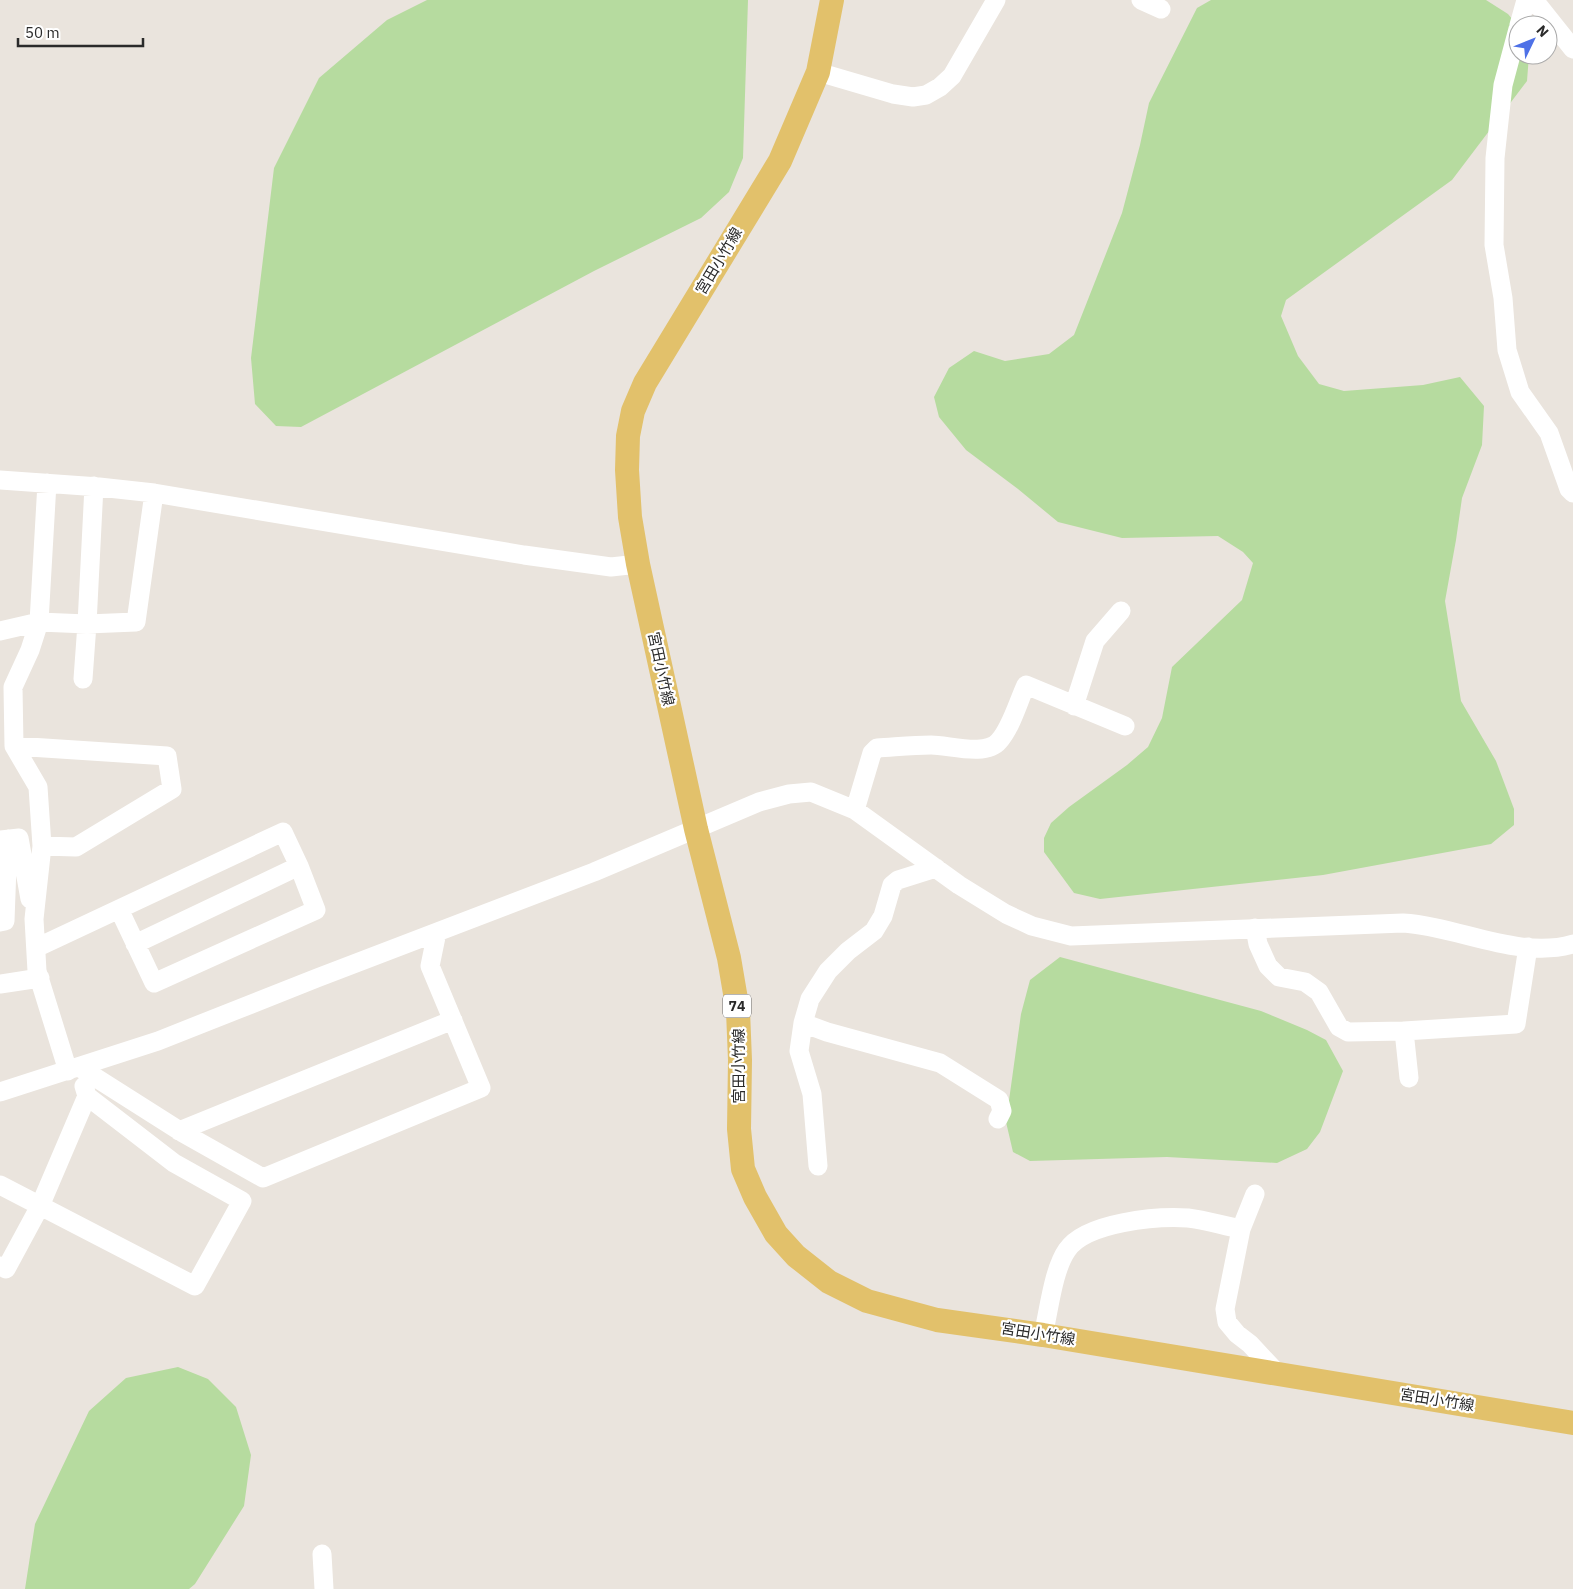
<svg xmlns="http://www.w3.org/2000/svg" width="1573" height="1589" font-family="'IBM Plex Sans','Noto Sans JP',sans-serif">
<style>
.green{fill:#b6db9f}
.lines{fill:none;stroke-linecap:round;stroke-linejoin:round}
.minor{stroke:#fff;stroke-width:19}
.major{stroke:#e2c16b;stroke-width:24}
.labels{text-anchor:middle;stroke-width:4.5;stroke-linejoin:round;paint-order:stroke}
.shield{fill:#fff;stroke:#6a6a6a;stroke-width:1}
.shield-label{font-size:14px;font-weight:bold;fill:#2a2a2a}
.street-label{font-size:15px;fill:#2a2a2a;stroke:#fff}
</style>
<rect width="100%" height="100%" fill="#eae4dd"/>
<!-- green -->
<path class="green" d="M427,0h321l-5,158 -14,34 -28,26 -107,53 -293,156 -25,-1 -21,-22 -4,-46 23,-190 45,-90 68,-58z
M1211,0h275l22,14 10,12v29h11l-2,26 -75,99 -166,120 -5,16 17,40 21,28 25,7 79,-6 37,-8 24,29 -2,39 -20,53 -6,42 -11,61 16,100 35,60 18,48v16l-23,19 -168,31 -223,24 -26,-6 -30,-41v-14l7,-15 18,-16 58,-42 21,-18 14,-29 10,-51 70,-67 11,-37 -10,-11 -25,-16 -96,2 -64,-16 -40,-33 -52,-39 -27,-33 -5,-20 15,-29 25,-17 31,10 44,-7 25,-19 48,-122 18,-68 9,-42 48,-95z
M1060,957l201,54 46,19 19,10 17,31 -23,61 -13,17 -30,14 -110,-6 -137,4 -17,-9 -7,-30 15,-108 9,-34z
M178,1367l30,12 28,28 15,48 -7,51 -49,78 -6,5h-164l10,-65 54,-113 37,-33z"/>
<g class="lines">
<!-- minor -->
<path class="minor" d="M1141,0l20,9
M1534,0l39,49
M1519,25l7,-25
M1518,29l-15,56 -8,73 -1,87 9,53 4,52 13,42 29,41 20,56 4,4
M818,72l75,22 20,3 13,-2 14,-8 12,-11 44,-76
M0,480l99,7 55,6 370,62 87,12 27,-3
M47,483l-8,139 -9,28 -17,37 1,59 24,41 4,59 -8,73 3,52 31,100
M0,631l39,-9 48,2 49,-2 18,-129
M83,679l4,-55 7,-138
M1074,706l21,-65 26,-30
M14,746l153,10 5,33 -96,58 -34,-1
M855,810l17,-57 5,-5c18,-1 36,-3 54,-3 18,0 55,12 68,-4 12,-13 19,-39 27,-56l99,41
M0,840l19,-2 11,61
M0,922l5,-1 3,-82
M1255,928l3,16 10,22 11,11 26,5 14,10 20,35 9,5 56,-1 112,-7 12,-77
M135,944l164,-78
M36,948l247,-116 16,34 17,44 -162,73 -35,-74
M0,984l40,-6
M803,1023l24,9 113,31 59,37 3,11 -4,8
M1404,1031l5,47
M79,1067l104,66 80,45 218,-90 -51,-122 7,-34
M0,1092l158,-51 159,-63 277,-106 165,-70 30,-8 22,-2 44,18 104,75 47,29 26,12 39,10 332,-13c54,3 116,37 170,21
M179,1131l274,-111
M818,1166l-6,-72 -13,-43 4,-28 7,-24 18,-28 20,-20 26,-20 9,-15 9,-31 6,-5 38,-12
M0,1185l195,101 47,-85 -68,-38 -87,-67
M1241,1229l-16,80 2,13 10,12 13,10 28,30
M0,1266l6,3 34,-63 47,-110 -3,-10
M1043,1335c6,-24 10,-65 24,-85 19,-28 90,-34 121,-32 18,2 36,8 53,11l14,-35
M322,1554l2,35"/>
<!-- major -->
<path class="major" d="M832,0l-14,72 -38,89 -135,222 -12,28 -5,25 -1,34 3,47 8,47 58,265 33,129 9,53 2,49 -1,69 4,40 12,28 21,37 20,22 33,26 38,19 70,19 106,15 530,88"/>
</g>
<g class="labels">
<!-- shield labels -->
<rect class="shield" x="723" y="994.5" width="28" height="23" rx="4"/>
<g class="shield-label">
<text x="737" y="1011">74</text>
</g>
<!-- street labels -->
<g class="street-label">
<text transform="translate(719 261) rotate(-59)" y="5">宮田小竹線</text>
<text transform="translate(661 669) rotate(78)" y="5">宮田小竹線</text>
<text transform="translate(739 1066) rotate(-90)" y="5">宮田小竹線</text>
<text transform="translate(1038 1334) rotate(9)" y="5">宮田小竹線</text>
<text transform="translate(1437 1400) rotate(9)" y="5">宮田小竹線</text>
</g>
</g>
<!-- north arrow -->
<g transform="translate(1533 40) rotate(47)"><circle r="24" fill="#ffffff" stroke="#aaaaaa"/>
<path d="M0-4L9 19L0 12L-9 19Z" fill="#4e71e7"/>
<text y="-8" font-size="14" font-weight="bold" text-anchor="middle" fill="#2a2a2a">N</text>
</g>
<!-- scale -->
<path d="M18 38v8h125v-8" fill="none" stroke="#2a2a2a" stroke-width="2.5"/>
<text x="25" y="38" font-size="15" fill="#2a2a2a" stroke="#ffffff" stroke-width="4" paint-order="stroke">50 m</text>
</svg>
